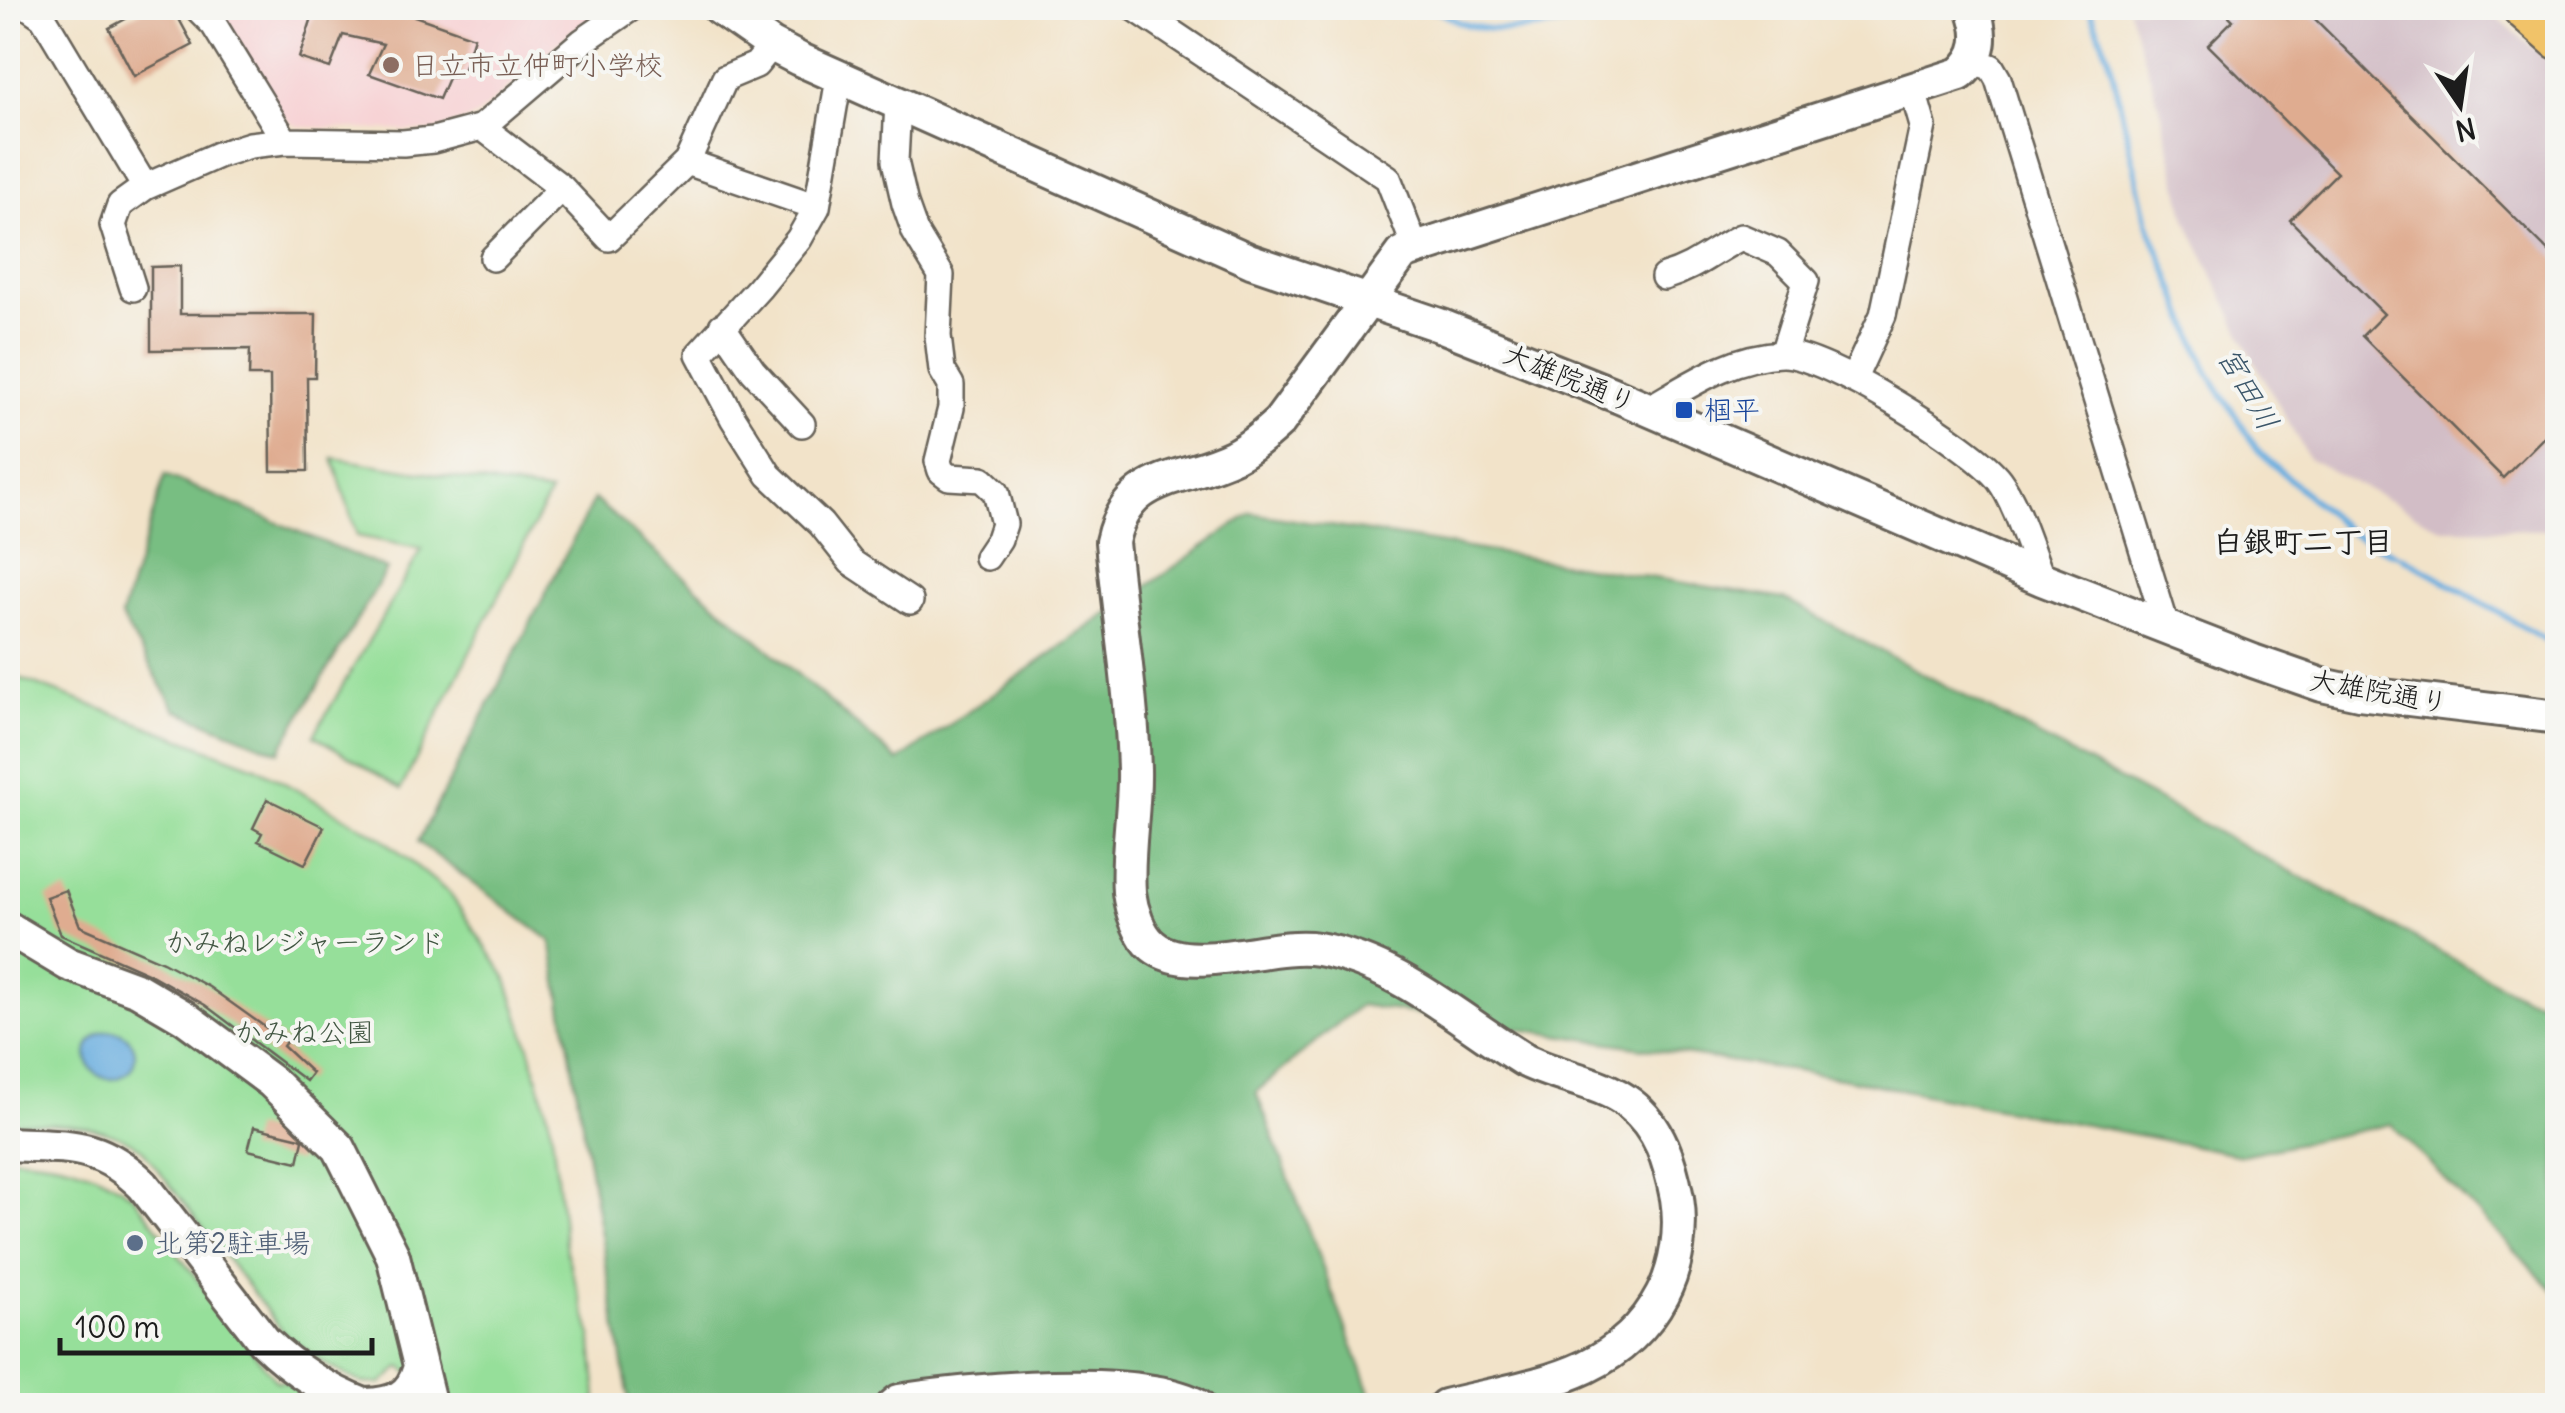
<svg xmlns="http://www.w3.org/2000/svg" width="2565" height="1413" font-family="Delius,'Klee One',sans-serif">
<style>
.built{fill:#f7cfd2}
.industrial{fill:#d2bdc6}
.green{fill:#96df9a;stroke:#597e5b;stroke-width:2.5}
.forest{fill:#78be82;stroke:#4a6d4f;stroke-width:2.5}
.water{fill:#6aaedf;stroke:#43657e;stroke-width:2.5}
.lines{fill:none;stroke-linecap:round;stroke-linejoin:round}
.stream{stroke:#6aaedf;stroke-width:6}
.building{fill:#dfac90}
.minor-casing{stroke:#676259;stroke-width:30}
.tertiary-casing{stroke:#676259;stroke-width:38}
.primary-casing{stroke:#676259;stroke-width:45}
.minor{stroke:#fff;stroke-width:25}
.tertiary{stroke:#fff;stroke-width:32}
.primary{stroke:#f1c369;stroke-width:40}
.education-dot{fill:#8d6e63;stroke:#f6f6f2;stroke-width:4}
.transit-dot{fill:#1a4fb4;stroke:#f6f6f2;stroke-width:4}
.service-dot{fill:#5c6f8a;stroke:#f6f6f2;stroke-width:4}
.labels{text-anchor:middle;stroke-width:8;stroke-linejoin:round;paint-order:stroke}
.education-label{font-size:28px;fill:#785e54;stroke:#f6f6f2;text-anchor:start}
.street-label{font-size:28px;fill:#1c1c1c;stroke:#f6f6f2}
.transit-label{font-size:28px;fill:#164399;stroke:#f6f6f2;text-anchor:start}
.park-label{font-size:28px;fill:#415642;stroke:#f6f6f2}
.service-label{font-size:28px;fill:#4e5e75;stroke:#f6f6f2;text-anchor:start}
.water-label{font-size:30px;font-style:italic;fill:#3b566a;stroke:#f6f6f2}
.neighbourhood-label{font-size:30px;font-weight:bold;fill:#1c1c1c;stroke:#f6f6f2}
</style>
<rect width="100%" height="100%" fill="#f6f6f2"/>
<filter id="ink" filterUnits="userSpaceOnUse"><feTurbulence type="fractalNoise" baseFrequency=".01" numOctaves="2"/><feDisplacementMap in="SourceGraphic" scale="20" xChannelSelector="R" yChannelSelector="G"/><feConvolveMatrix kernelMatrix="1 2 1 2 8 2 1 2 1" color-interpolation-filters="sRGB"/></filter>
<filter id="wash" filterUnits="userSpaceOnUse"><feTurbulence type="fractalNoise" baseFrequency=".0048" numOctaves="4" result="noise"/><feDisplacementMap in="SourceGraphic" scale="40" xChannelSelector="R" yChannelSelector="G"/><feGaussianBlur stdDeviation="2.25" result="paint"/><feColorMatrix in="noise" values="0 0 0 0 0 0 0 0 0 0 0 0 0 0 0 0 0 1.4 0 .05"/><feComposite in="paint" operator="in"/></filter>
<g filter="url(#wash)">
<rect width="100%" height="100%" fill="#f2e3c9"/>
<!-- built -->
<path class="built" d="M210,8h405l-43,23 -95,85 -44,16 -132,-5 -11,-4 -20,-23z"/>
<!-- industrial -->
<path class="industrial" d="M2128,8h359l70,61v465l-5,-4 -109,-1 -134,-70 -57,-102 -66,-138 -26,-111z"/>
<!-- green -->
<path class="green" d="M333,458l217,35 -149,296 -87,-54 108,-186 -65,-13z
M8,674l248,93 126,71 68,56 56,83 23,69 22,80 15,125 25,82 6,64 -5,8h-147l-11,-16 -33,-22 -20,17 -19,-1 -34,-17 -41,-29 -145,-188c-41,-28 -87,-25 -134,-27z
M8,1157c46,2 87,10 125,39l143,185 9,1 40,23 -317,1z"/>
<!-- forest -->
<path class="forest" d="M165,475l222,94 -108,183 -103,-42 -55,-93z
M594,499l304,262 353,-248 533,86 740,398 33,7v290l-166,-170 -149,31 -401,-77 -481,-73 -104,87 119,313h-745l-79,-464 -133,-99z"/>
<!-- water -->
<path class="water" d="M87 1055a24 24 0 1 1 48 0a24 24 0 1 1-48 0Z"/>
<g class="lines">
<!-- stream -->
<path class="stream" d="M1431,8c10,4 19,10 28,14 40,16 118,4 155,-14
M2089,8l20,49 38,164 61,151 50,79 91,81 63,30 146,85"/>
</g>
<g id="blocks">
<!-- building -->
<path class="building" d="M146,8h27l20,37 -59,31 -25,-48z
M315,8h77l82,29 -12,38 -14,3 -9,21 -70,-25 14,-30 -40,-9 -13,33 -31,-10z
M2221,8h83l254,253 -1,163 -54,54 -141,-142 22,-22 -94,-94 47,-47 -129,-128 25,-25z
M180,266v48h136l-1,63h-8l1,94h-37l-1,-95h-21l1,-27 -99,1v-83z
M267,799l57,28 -19,37 -47,-23 4,-8 -9,-5z
M66,890l14,36 83,36 46,25 77,55 -3,4 29,27 -6,8 -101,-76 -57,-32 -87,-38 -15,-38z
M254,1127l46,11 3,2 -5,22 -50,-12z"/>
</g>
</g>
<g filter="url(#ink)">
<use href="#blocks" fill-opacity="0" stroke="#676259" stroke-width="2.5"/>
<g class="lines">
<defs>
<path id="minor" d="M30,8l13,9 102,170
M197,8l17,17 71,116
M1135,8l253,170 27,69
M1975,62l16,5 7,12 169,550
M839,78l-22,129 -18,32 -40,49 -60,66 34,64 36,57 52,49 30,38 59,39
M898,103l-3,58 10,43 10,28 26,43 -3,61 4,34 9,15v23l-13,53 3,10 8,6 33,2 14,13 8,32 -5,15 -12,18
M482,127l80,61
M687,162l130,45
M493,258l69,-70 47,50 78,-76 38,-84 31,-13 16,-20
M1664,277c33,-10 47,-25 77,-40l37,16 28,28 -23,73
M133,288l-20,-63 7,-20 25,-18 73,-32 32,-10 35,-4 118,2 30,-3 49,-13 101,-86 48,-33
M722,326l31,45 49,53
M1854,378l29,-63 40,-189 -10,-35
M1648,409c42,-24 83,-53 134,-55 42,-1 191,92 217,126 18,24 31,70 43,99"/>
<path id="tertiary" d="M719,8l53,37 27,14 452,202 191,65 178,71 422,182 211,82 69,24 37,8 199,24
M8,928l60,36 70,26 46,27 88,65 67,66 54,108 37,150
M8,1144c59,3 90,-3 135,41l121,156c31,30 62,49 102,65
M366,1405c27,-1 45,-7 53,-35
M893,1406l6,-5c66,-11 244,-28 299,5
M1445,1406c84,-21 173,-27 217,-111 15,-28 20,-66 15,-97 -7,-36 -17,-71 -47,-94 -29,-23 -73,-27 -106,-44 -65,-40 -128,-98 -206,-111 -48,-8 -127,28 -165,-3 -14,-11 -22,-37 -24,-54 -3,-41 6,-82 5,-122 -2,-77 -15,-152 -22,-228 15,-70 69,-60 122,-86 17,-9 31,-21 45,-34l124,-169 557,-179c22,-19 23,-39 13,-66"/>
<path id="primary" d="M2523,8l35,31"/>
</defs>
<!-- minor casing -->
<use href="#minor" class="minor-casing"/>
<!-- tertiary casing -->
<use href="#tertiary" class="tertiary-casing"/>
<!-- primary casing -->
<use href="#primary" class="primary-casing"/>
<!-- minor -->
<use href="#minor" class="minor"/>
<!-- tertiary -->
<use href="#tertiary" class="tertiary"/>
<!-- primary -->
<use href="#primary" class="primary"/>
</g>
</g>
<!-- markers -->
<circle class="education-dot" cx="391" cy="65" r="10"/>
<rect class="transit-dot" x="1674" y="400" width="20" height="20" rx="5"/>
<circle class="service-dot" cx="135" cy="1243" r="10"/>
<g class="labels">
<!-- education labels -->
<g class="education-label">
<text x="411" y="75">日立市立仲町小学校</text>
</g>
<!-- street labels -->
<g class="street-label">
<text transform="translate(1570 378) rotate(22)" y="10">大雄院通り</text>
<text transform="translate(2379 691) rotate(10)" y="10">大雄院通り</text>
</g>
<!-- transit labels -->
<g class="transit-label">
<text x="1704" y="420">椢平</text>
</g>
<!-- park labels -->
<g class="park-label">
<text x="305" y="952">かみねレジャーランド</text>
<text x="304" y="1042">かみね公園</text>
</g>
<!-- service labels -->
<g class="service-label">
<text x="155" y="1253">北第2駐車場</text>
</g>
<!-- water labels -->
<g class="water-label">
<text transform="translate(2248 389) rotate(60)" y="10">宮田川</text>
</g>
<!-- neighbourhood labels -->
<g class="neighbourhood-label">
<text x="2303" y="552">白銀町二丁目</text>
</g>
</g>
<!-- margin -->
<rect width="2565" height="1413" fill="none" stroke="#f6f6f2" stroke-width="40"/>
<!-- north arrow -->
<g transform="translate(2460 105) rotate(167)" stroke="#f6f6f2" stroke-width="8" paint-order="stroke">
<path d="M0-8L18 38L0 25L-18 38Z" fill="#1c1c1c"/>
<text y="-15" font-size="28" font-weight="bold" text-anchor="middle" fill="#1c1c1c">N</text>
</g>
<!-- scale -->
<path d="M60 1338v15h312v-15" fill="none" stroke="#1c1c1c" stroke-width="5"/>
<text x="75" y="1338" font-size="30" fill="#1c1c1c" stroke="#f6f6f2" stroke-width="8" paint-order="stroke">100 m</text>
</svg>
